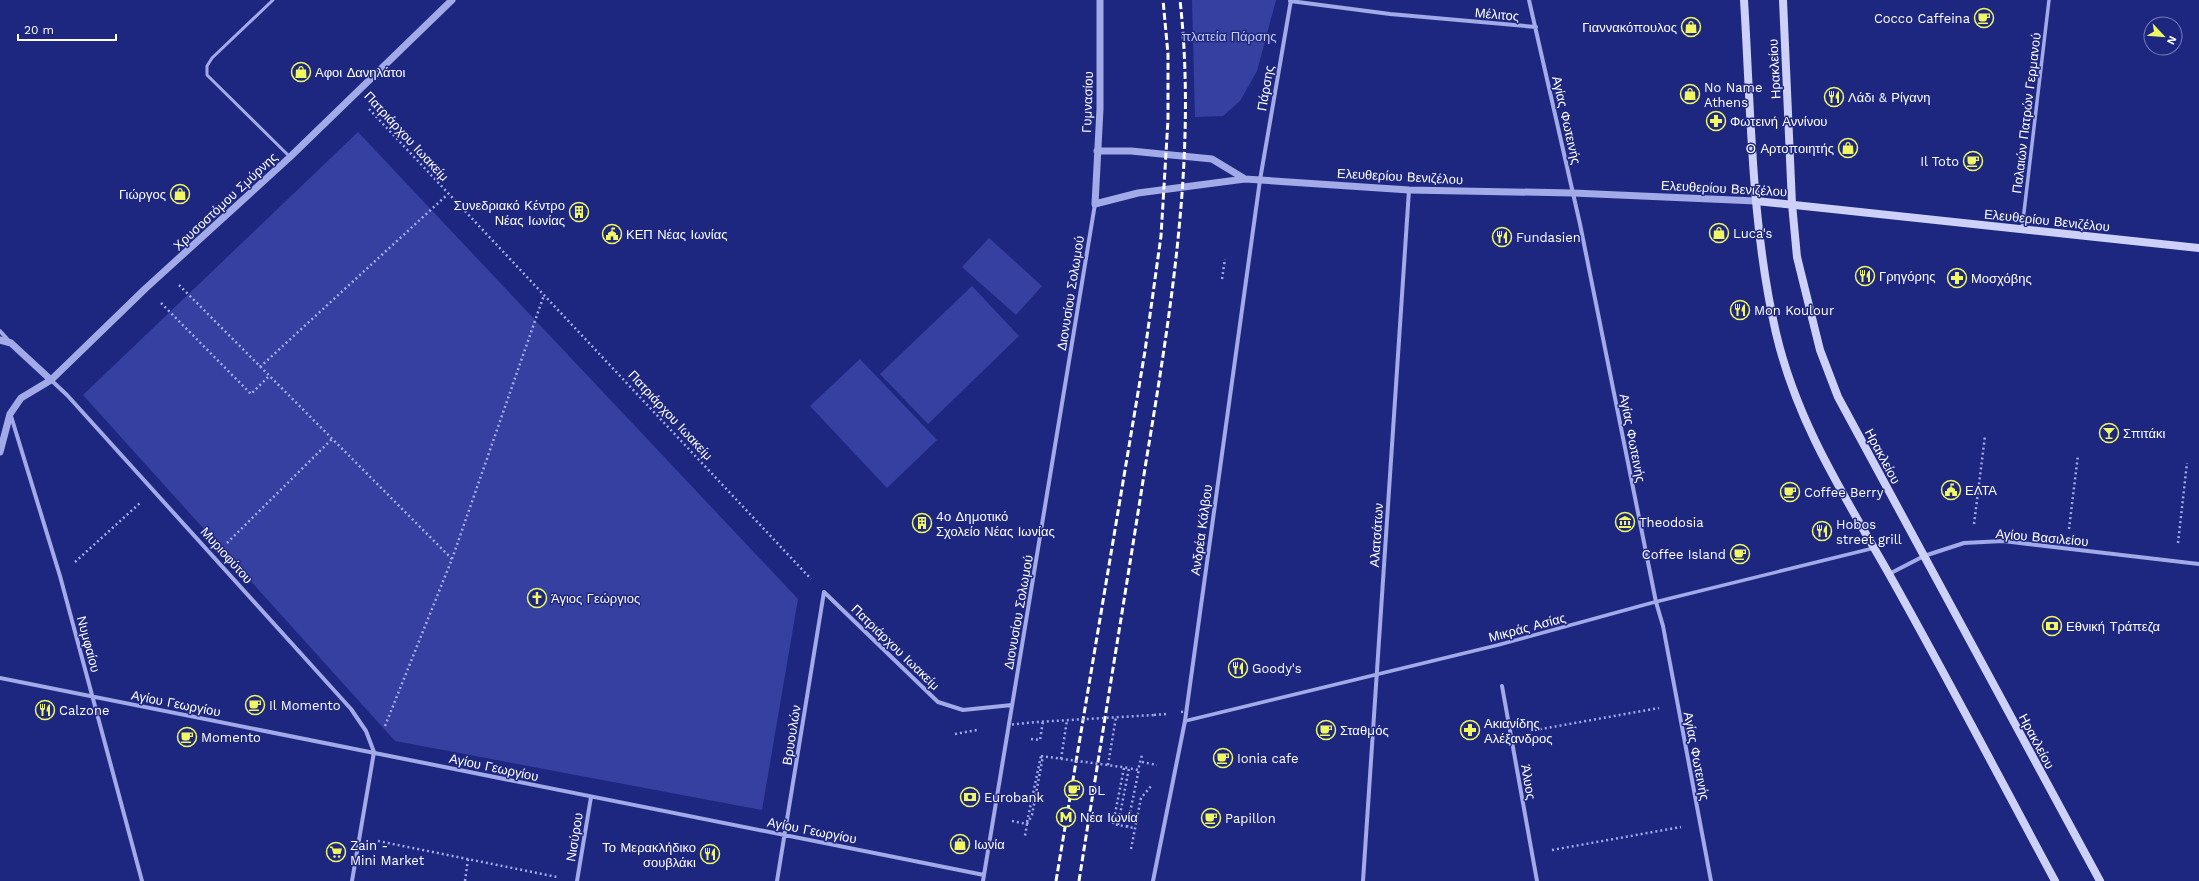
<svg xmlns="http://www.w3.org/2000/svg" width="2199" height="881" font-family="'Work Sans',sans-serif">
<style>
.green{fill:#3540a0}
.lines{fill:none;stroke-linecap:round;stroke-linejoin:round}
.path{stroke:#a2aae8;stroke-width:2.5;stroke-dasharray:2 3;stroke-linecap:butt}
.service{stroke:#a2aae8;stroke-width:3}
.pedestrian{stroke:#a2aae8;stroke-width:3.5}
.minor{stroke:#a2aae8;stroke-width:4}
.tertiary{stroke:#a2aae8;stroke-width:7}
.secondary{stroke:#cdd1f7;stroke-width:8}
.rail{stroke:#fff;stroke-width:3;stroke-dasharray:7 3;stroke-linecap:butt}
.path-bridge{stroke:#a2aae8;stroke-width:2.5;stroke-dasharray:2 3;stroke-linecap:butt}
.labels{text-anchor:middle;stroke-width:3;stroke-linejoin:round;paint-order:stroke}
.street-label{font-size:13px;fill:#fff;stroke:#1e2780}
.poi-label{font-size:13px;fill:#fff;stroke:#1e2780;text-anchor:start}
.park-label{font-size:13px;fill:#c6ccf6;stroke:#1e2780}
</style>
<rect width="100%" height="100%" fill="#1e2780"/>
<!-- green -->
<path class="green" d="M1192,0h84l-19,71 -17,30 -17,15 -28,1z
M358,132l440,467 -36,211 -367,-69 -312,-346z
M989,238l53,48 -26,29 -54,-48z
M972,286l47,50 -91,88 -48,-50z
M860,359l77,81 -50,48 -77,-82z"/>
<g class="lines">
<!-- path -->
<path class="path" d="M369,109l442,470
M1222,279l3,-20
M179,285l273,274
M161,303l90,91 18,-18
M260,367l188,-173
M1974,524l11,-88
M2069,529l9,-74
M227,543l105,-104
M2178,543l9,-80
M75,562l65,-59
M1154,715l12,-1
M385,726l67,-167 92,-264
M1530,731l129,-23
M955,734l22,-4
M1031,739l9,1 3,-19
M1061,759l6,-39
M1142,762l15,3
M1108,765l8,-48
M1124,768l-11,56 21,4
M1012,821l15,3 -2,12
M1027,822l14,-66
M1027,824l5,-9 11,-59
M1118,825l11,-57 9,2 4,-15
M1127,827l12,-58
M378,841l179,36
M1131,849l10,-51 11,-13
M1552,850l129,-23
M465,881l3,-22"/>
<!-- service -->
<path class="service" d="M273,0l-61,58 -5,8v9l83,82"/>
<!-- pedestrian -->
<path class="pedestrian" d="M2022,229l27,-229
M1185,721l313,-76 153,-42 223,-55"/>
<!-- minor -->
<path class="minor" d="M1529,0l51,224 76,378 7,24 48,255
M1290,1l100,13 146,13
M0,331l9,10
M51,380l16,15 284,314 15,22 8,21 -22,129
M11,416l49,160 82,305
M1889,574l35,-18 40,-13 39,-2 196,23
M824,592l114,110 25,8 49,-5
M0,678l984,197
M1502,686l35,195
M577,881l14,-84
M777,881l47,-289
M983,881l112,-677
M1153,881l32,-160 75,-541 31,-180
M1363,881l46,-691"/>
<!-- tertiary -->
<path class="tertiary" d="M1100,0v109l-5,95 43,-11 107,-14 164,11 164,3 183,8
M1097,151h34l81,8 33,20
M0,340l11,3 40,37
M0,452l10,-38 11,-16 30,-18 95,-92 144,-131 162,-157"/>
<!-- secondary -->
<path class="secondary" d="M1744,0c7,111 7,224 32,333 21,90 68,162 113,241 57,101 111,205 166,307
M1783,0l9,204 5,53 23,93 18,47 262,484
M1756,201l443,47"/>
<!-- rail -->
<path class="rail" d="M1056,881l89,-530 16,-115 7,-116v-66l-5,-54
M1079,881c22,-140 45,-279 67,-419 25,-152 51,-308 34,-462"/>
<!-- path-bridge -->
<path class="path-bridge" d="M1181,712l10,-1
M1007,725l30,-3 117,-7
M1041,756l88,12"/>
</g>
<!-- icons -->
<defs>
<symbol id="cafe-ring" viewBox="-11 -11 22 22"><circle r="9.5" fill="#1e2780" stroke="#f0f761" stroke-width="1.5"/><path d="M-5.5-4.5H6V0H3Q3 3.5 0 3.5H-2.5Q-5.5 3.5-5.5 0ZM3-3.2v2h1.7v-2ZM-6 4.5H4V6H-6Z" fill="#f0f761"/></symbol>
<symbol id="shop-ring" viewBox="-11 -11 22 22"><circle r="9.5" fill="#1e2780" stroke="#f0f761" stroke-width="1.5"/><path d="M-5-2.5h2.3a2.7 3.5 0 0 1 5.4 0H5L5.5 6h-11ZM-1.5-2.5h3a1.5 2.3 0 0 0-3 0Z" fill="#f0f761"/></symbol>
<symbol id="restaurant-ring" viewBox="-11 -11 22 22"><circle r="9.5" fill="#1e2780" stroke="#f0f761" stroke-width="1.5"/><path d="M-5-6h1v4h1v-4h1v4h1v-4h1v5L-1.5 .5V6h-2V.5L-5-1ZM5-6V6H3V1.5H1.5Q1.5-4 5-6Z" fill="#f0f761"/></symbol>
<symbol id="pharmacy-ring" viewBox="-11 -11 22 22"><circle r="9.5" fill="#1e2780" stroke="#f0f761" stroke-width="1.5"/><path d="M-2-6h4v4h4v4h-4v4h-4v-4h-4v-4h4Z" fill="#f0f761"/></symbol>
<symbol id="building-ring" viewBox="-11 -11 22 22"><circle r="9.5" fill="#1e2780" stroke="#f0f761" stroke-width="1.5"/><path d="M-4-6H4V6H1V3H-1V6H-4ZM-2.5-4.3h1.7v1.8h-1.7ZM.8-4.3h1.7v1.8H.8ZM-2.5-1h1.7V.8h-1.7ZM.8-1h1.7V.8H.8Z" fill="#f0f761"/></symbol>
<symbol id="civic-ring" viewBox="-11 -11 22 22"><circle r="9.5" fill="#1e2780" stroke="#f0f761" stroke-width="1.5"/><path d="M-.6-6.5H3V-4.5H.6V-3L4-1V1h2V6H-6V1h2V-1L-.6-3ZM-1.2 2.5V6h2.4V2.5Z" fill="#f0f761"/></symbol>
<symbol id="bar-ring" viewBox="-11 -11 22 22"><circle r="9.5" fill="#1e2780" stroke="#f0f761" stroke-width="1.5"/><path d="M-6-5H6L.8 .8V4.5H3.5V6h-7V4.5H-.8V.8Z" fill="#f0f761"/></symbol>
<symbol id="museum-ring" viewBox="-11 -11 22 22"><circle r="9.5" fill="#1e2780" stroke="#f0f761" stroke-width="1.5"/><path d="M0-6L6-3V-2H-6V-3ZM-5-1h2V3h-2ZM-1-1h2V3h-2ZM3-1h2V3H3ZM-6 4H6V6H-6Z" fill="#f0f761"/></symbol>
<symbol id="church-ring" viewBox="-11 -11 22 22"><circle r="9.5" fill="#1e2780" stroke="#f0f761" stroke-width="1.5"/><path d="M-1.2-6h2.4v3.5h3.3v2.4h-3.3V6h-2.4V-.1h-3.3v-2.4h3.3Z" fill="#f0f761"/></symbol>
<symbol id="bank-ring" viewBox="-11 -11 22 22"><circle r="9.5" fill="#1e2780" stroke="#f0f761" stroke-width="1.5"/><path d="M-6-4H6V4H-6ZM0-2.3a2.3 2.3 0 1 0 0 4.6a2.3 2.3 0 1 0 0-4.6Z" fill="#f0f761"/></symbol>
<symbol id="metro-ring" viewBox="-11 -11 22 22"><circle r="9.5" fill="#1e2780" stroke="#f0f761" stroke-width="1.5"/><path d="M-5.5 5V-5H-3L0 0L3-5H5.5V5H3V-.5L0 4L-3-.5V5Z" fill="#f0f761"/></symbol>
<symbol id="supermarket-ring" viewBox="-11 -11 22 22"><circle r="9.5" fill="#1e2780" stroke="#f0f761" stroke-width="1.5"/><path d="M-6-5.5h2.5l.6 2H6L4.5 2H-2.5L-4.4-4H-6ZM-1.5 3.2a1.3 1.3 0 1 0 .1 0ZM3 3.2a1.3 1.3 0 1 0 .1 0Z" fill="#f0f761"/></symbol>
</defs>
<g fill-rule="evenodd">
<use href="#cafe-ring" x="1973" y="7" width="22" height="22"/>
<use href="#shop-ring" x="1680" y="16" width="22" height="22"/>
<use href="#shop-ring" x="290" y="61" width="22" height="22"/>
<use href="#shop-ring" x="1679" y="83" width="22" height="22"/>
<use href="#restaurant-ring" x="1823" y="86" width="22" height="22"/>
<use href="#pharmacy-ring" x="1705" y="110" width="22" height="22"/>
<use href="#shop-ring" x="1837" y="137" width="22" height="22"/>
<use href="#cafe-ring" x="1962" y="150" width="22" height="22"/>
<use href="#shop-ring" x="169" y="183" width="22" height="22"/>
<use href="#building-ring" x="568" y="201" width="22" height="22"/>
<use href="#shop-ring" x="1708" y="222" width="22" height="22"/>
<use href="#civic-ring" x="601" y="223" width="22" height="22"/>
<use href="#restaurant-ring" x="1491" y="226" width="22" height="22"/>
<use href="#restaurant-ring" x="1854" y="265" width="22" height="22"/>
<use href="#pharmacy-ring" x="1946" y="267" width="22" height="22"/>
<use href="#restaurant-ring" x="1729" y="299" width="22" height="22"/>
<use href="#bar-ring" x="2098" y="422" width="22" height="22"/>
<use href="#civic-ring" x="1940" y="479" width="22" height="22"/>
<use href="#cafe-ring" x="1779" y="481" width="22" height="22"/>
<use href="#museum-ring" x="1614" y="511" width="22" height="22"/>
<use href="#building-ring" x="911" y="512" width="22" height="22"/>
<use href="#restaurant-ring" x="1811" y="520" width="22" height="22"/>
<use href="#cafe-ring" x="1729" y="543" width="22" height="22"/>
<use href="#church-ring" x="526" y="587" width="22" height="22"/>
<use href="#bank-ring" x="2041" y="615" width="22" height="22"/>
<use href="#restaurant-ring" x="1227" y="657" width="22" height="22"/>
<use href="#cafe-ring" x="244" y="694" width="22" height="22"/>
<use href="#restaurant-ring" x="34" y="699" width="22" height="22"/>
<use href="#cafe-ring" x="1315" y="719" width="22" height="22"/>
<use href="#pharmacy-ring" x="1459" y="719" width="22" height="22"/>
<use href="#cafe-ring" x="176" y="726" width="22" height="22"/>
<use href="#cafe-ring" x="1212" y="747" width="22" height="22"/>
<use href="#cafe-ring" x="1063" y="779" width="22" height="22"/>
<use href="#bank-ring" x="959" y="786" width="22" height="22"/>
<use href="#metro-ring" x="1055" y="806" width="22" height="22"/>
<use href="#cafe-ring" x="1200" y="807" width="22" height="22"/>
<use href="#shop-ring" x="949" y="833" width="22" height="22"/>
<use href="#supermarket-ring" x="325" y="841" width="22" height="22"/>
<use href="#restaurant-ring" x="699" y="843" width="22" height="22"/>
</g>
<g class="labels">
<!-- street labels -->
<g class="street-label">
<text transform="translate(1497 14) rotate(5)" y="5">Μέλιτος</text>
<text transform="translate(1774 69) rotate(-93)" y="5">Ηρακλείου</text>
<text transform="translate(1265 88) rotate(-80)" y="5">Πάρσης</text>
<text transform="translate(1087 102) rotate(-88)" y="5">Γυμνασίου</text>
<text transform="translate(2026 113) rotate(-83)" y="5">Παλαιών Πατρών Γερμανού</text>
<text transform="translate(1567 120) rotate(77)" y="5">Αγίας Φωτεινής</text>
<text transform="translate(407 136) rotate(47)" y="5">Πατριάρχου Ιωακείμ</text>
<text transform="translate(1400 176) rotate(3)" y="5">Ελευθερίου Βενιζέλου</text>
<text transform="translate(1724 188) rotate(3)" y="5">Ελευθερίου Βενιζέλου</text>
<text transform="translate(225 201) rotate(-43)" y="5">Χρυσοστόμου Σμύρνης</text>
<text transform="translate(2047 220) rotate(6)" y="5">Ελευθερίου Βενιζέλου</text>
<text transform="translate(1070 293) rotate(-81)" y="5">Διονυσίου Σολωμού</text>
<text transform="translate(671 415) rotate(47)" y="5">Πατριάρχου Ιωακείμ</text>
<text transform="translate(1633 438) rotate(79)" y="5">Αγίας Φωτεινής</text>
<text transform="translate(1883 456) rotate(62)" y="5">Ηρακλείου</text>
<text transform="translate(1201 530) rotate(-82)" y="5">Ανδρέα Κάλβου</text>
<text transform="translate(1376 535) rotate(-86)" y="5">Αλατσάτων</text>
<text transform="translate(2042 537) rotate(5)" y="5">Αγίου Βασιλείου</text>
<text transform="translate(227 555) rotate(48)" y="5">Μυριοφύτου</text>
<text transform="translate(1018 612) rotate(-80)" y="5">Διονυσίου Σολωμού</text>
<text transform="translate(1527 627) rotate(-15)" y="5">Μικράς Ασίας</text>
<text transform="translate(89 644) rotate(75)" y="5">Νυμφαίου</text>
<text transform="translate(896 647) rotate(44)" y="5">Πατριάρχου Ιωακείμ</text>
<text transform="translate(176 703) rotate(11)" y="5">Αγίου Γεωργίου</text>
<text transform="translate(791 735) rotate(-81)" y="5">Βρυουλών</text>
<text transform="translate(2037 741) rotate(62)" y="5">Ηρακλείου</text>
<text transform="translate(1697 756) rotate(79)" y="5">Αγίας Φωτεινής</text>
<text transform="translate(494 767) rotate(12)" y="5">Αγίου Γεωργίου</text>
<text transform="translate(1529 782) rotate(80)" y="5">Άλυος</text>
<text transform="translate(812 830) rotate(11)" y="5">Αγίου Γεωργίου</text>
<text transform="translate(574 837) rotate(-81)" y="5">Νισύρου</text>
</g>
<!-- poi labels -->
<g class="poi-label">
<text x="1970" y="23" text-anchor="end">Cocco Caffeina</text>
<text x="1677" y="32" text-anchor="end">Γιαννακόπουλος</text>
<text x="315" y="77">Αφοι Δανηλάτοι</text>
<text x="1704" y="92">No Name<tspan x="1704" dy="15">Athens</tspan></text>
<text x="1848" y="102">Λάδι &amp; Ρίγανη</text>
<text x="1730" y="126">Φωτεινή Αννίνου</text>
<text x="1834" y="153" text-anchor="end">Ο Αρτοποιητής</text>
<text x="1959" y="166" text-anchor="end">Il Toto</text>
<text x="166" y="199" text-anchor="end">Γιώργος</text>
<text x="565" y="210" text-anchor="end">Συνεδριακό Κέντρο<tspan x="565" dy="15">Νέας Ιωνίας</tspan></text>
<text x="1733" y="238">Luca's</text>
<text x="626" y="239">ΚΕΠ Νέας Ιωνίας</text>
<text x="1516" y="242">Fundasien</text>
<text x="1879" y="281">Γρηγόρης</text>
<text x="1971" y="283">Μοσχόβης</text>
<text x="1754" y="315">Mon Koulour</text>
<text x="2123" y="438">Σπιτάκι</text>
<text x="1965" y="495">ΕΛΤΑ</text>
<text x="1804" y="497">Coffee Berry</text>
<text x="936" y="521">4ο Δημοτικό<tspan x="936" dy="15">Σχολείο Νέας Ιωνίας</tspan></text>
<text x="1639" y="527">Theodosia</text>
<text x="1836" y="529">Hobos<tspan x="1836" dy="15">street grill</tspan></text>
<text x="1726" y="559" text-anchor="end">Coffee Island</text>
<text x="551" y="603">Άγιος Γεώργιος</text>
<text x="2066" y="631">Εθνική Τράπεζα</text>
<text x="1252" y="673">Goody's</text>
<text x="269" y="710">Il Momento</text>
<text x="59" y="715">Calzone</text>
<text x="1484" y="728">Ακιανίδης<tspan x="1484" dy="15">Αλέξανδρος</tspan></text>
<text x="1340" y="735">Σταθμός</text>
<text x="201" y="742">Momento</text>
<text x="1237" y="763">Ionia cafe</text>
<text x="1088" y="795">DL</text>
<text x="984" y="802">Eurobank</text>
<text x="1080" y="822">Νέα Ιωνία</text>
<text x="1225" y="823">Papillon</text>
<text x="974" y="849">Ιωνία</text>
<text x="350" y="850">Zain -<tspan x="350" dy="15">Mini Market</tspan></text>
<text x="696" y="852" text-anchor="end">Το Μερακλήδικο<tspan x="696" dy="15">σουβλάκι</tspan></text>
</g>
<!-- park labels -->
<g class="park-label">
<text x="1229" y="41">πλατεία Πάρσης</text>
</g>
</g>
<!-- north arrow -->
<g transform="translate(2163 36) rotate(116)"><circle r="19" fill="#1e2780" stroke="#787db3"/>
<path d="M0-3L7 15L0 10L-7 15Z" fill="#f0f761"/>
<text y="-6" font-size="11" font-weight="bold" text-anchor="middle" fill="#ffffff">N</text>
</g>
<!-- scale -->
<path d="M18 34v6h98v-6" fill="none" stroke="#ffffff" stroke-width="2"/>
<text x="24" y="34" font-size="12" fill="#ffffff" stroke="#1e2780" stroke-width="3" paint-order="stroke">20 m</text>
</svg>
